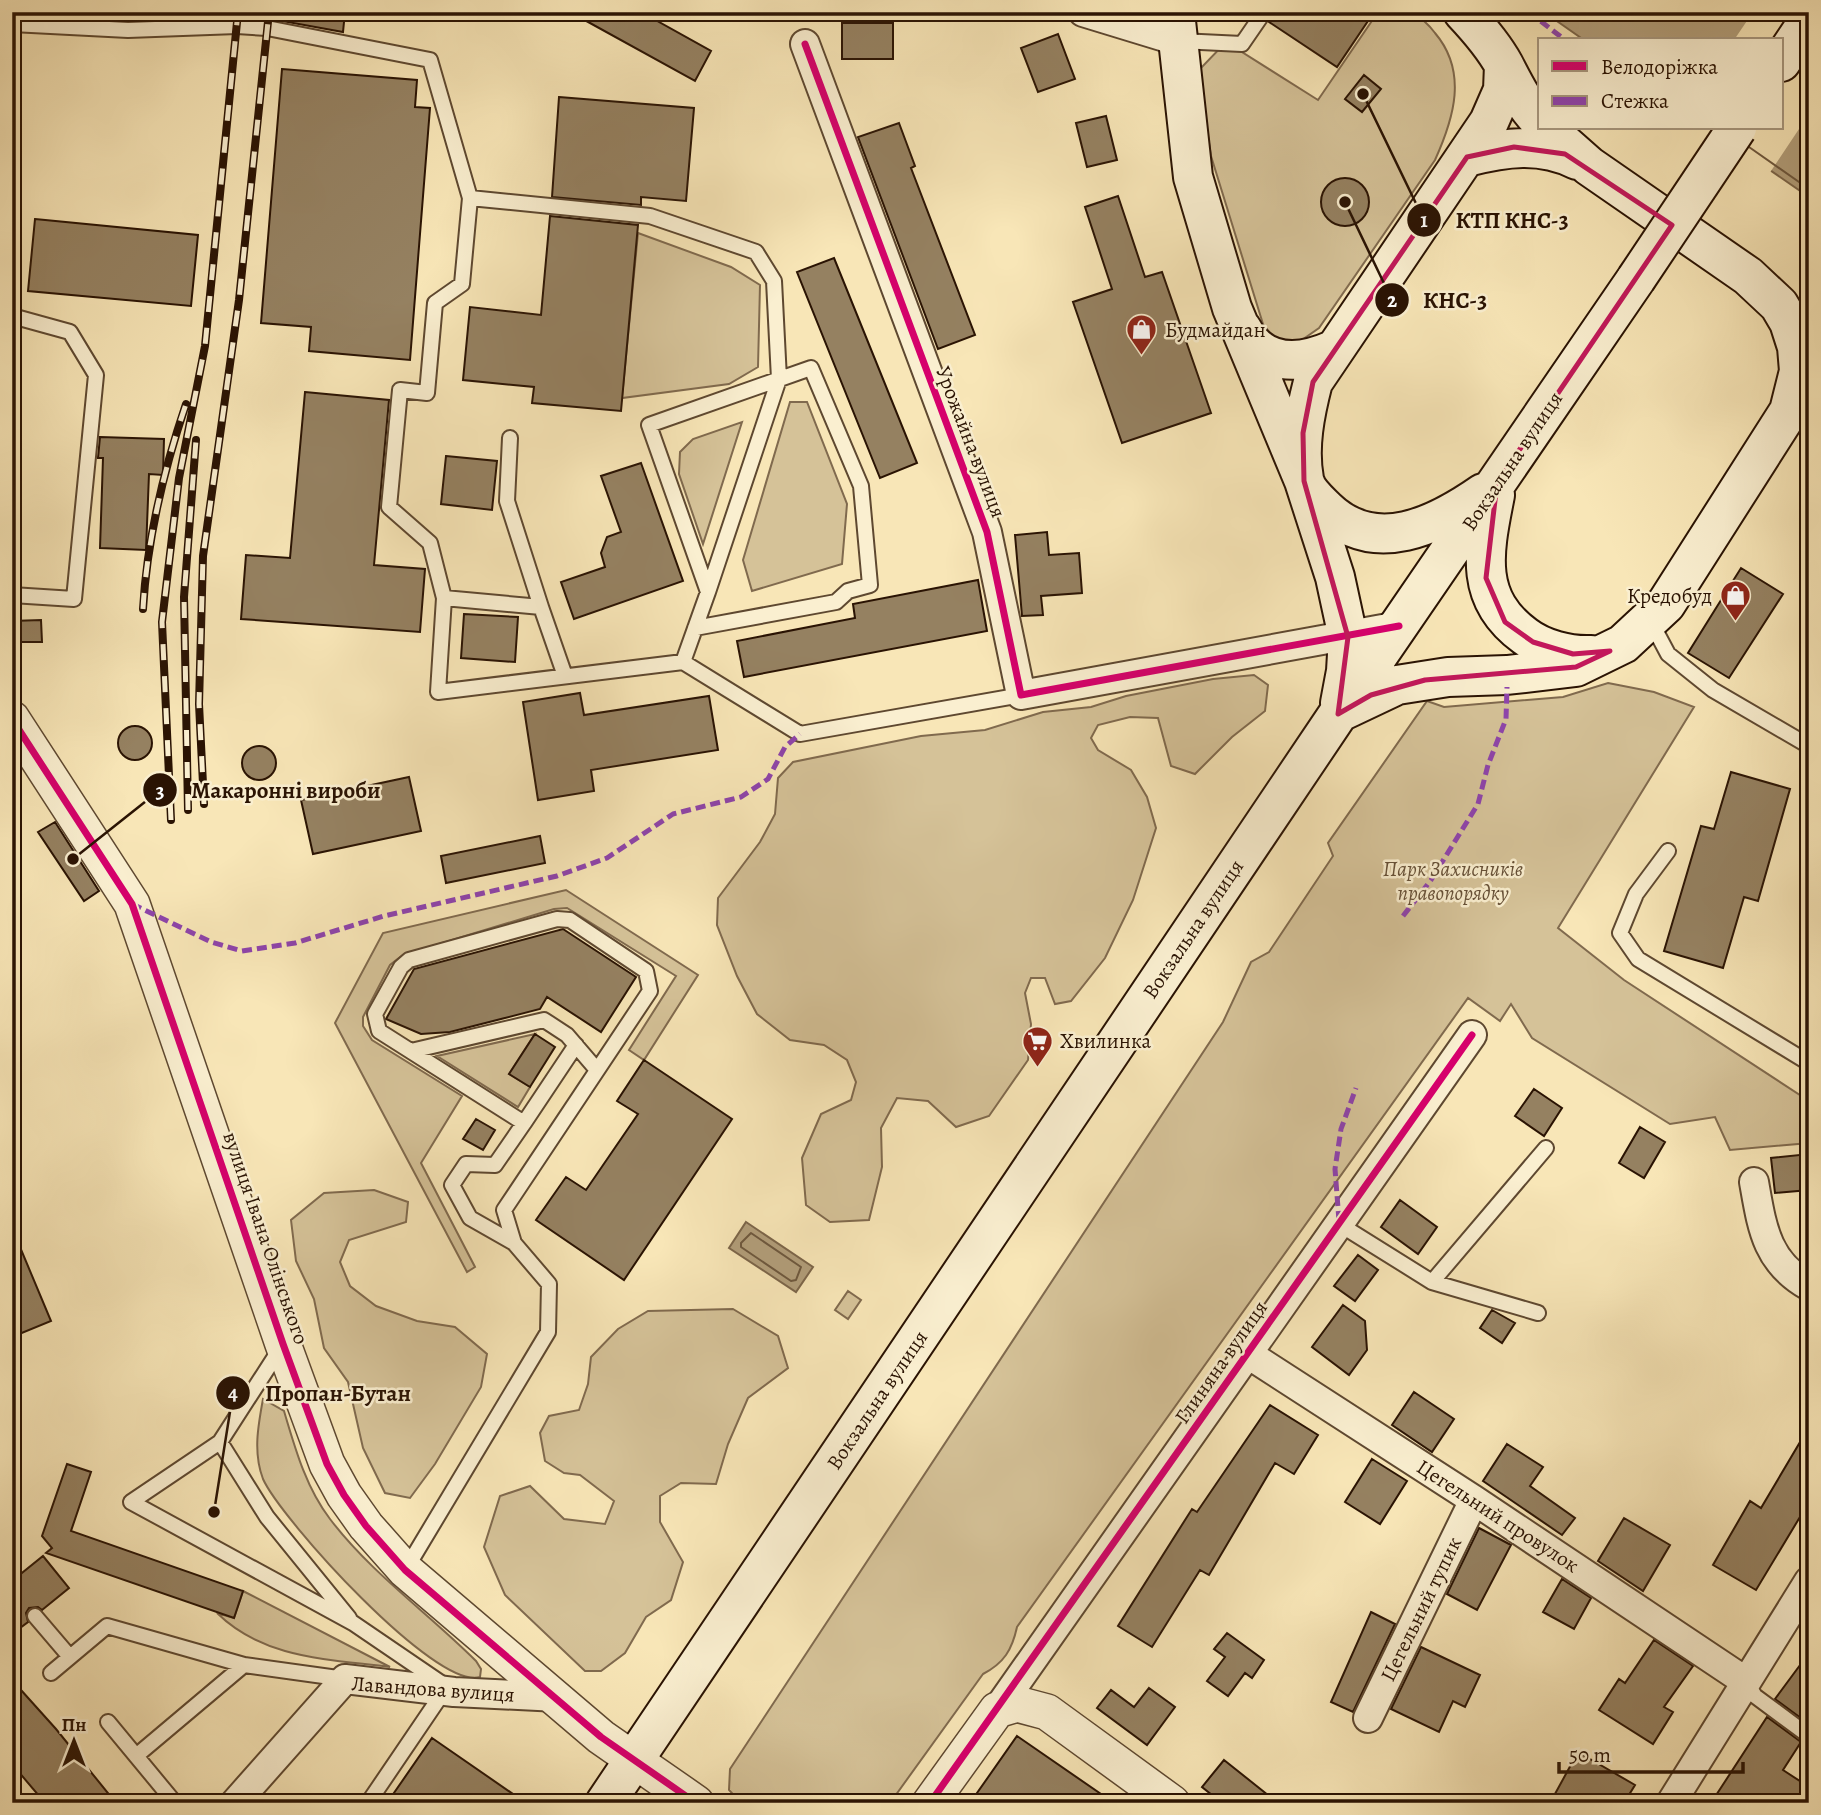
<svg xmlns="http://www.w3.org/2000/svg" width="1821" height="1815" font-family="Alegreya,serif">
<style>
.green{fill:#d5c298;stroke:#806a4e;stroke-width:2}
.water{fill:#b29e7a;stroke:#7c664a;stroke-width:2}
.pier{fill:#f8e6b7}
.lines{fill:none;stroke-linecap:round;stroke-linejoin:round}
.shore{stroke:#6e583e;stroke-width:2}
.building{fill:#958161;stroke:#2a1303;stroke-width:2}
.service-casing{stroke:#5e4830;stroke-width:18}
.minor-casing{stroke:#5e4830;stroke-width:32}
.tertiary-casing{stroke:#5e4830;stroke-width:38}
.secondary-casing{stroke:#2a1303;stroke-width:42}
.service{stroke:#faefd0;stroke-width:14}
.minor{stroke:#faefd0;stroke-width:28}
.tertiary{stroke:#faefd0;stroke-width:35}
.secondary{stroke:#faefd0;stroke-width:38}
.rail-casing{stroke:#2a1303;stroke-width:8}
.rail{stroke:#faefd0;stroke-width:5;stroke-dasharray:16;stroke-linecap:butt}
.secondary-bridge-casing{stroke:#2a1303;stroke-width:42;stroke-linecap:butt}
.secondary-bridge{stroke:#faefd0;stroke-width:38}
.quiet{stroke:#8e44ad;stroke-width:5;stroke-dasharray:10 5;stroke-linecap:butt}
.cycleway-casing{stroke:#faefd0;stroke-width:11}
.cycleway{stroke:#d6006c;stroke-width:7}
.marked{fill:none;stroke:#c2185b;stroke-width:5;stroke-linejoin:round}
.labels{text-anchor:middle;stroke-width:5;stroke-linejoin:round;paint-order:stroke}
.poi-label{font-size:21px;fill:#2a1303;stroke:#faefd0;text-anchor:start}
.street-label{font-size:21px;fill:#2a1303;stroke:#faefd0}
.park-label{font-size:21px;font-style:italic;fill:#665037;stroke:#faefd0}
.leader{fill:none;stroke:#2a1303;stroke-width:2.5}
.callout-dot{fill:#2a1303;stroke:#faefd0;stroke-width:2.5}
.mark-label{font-size:21px;text-anchor:middle;font-weight:bold;fill:#fff}
.callout-label{font-size:23px;text-anchor:middle;font-weight:bold;fill:#2a1303;stroke:#faefd0;stroke-width:5;stroke-linejoin:round;paint-order:stroke}
</style>
<rect width="100%" height="100%" fill="#f8e6b7"/>
<filter id="stains"><feTurbulence type="fractalNoise" baseFrequency=".00286" numOctaves="4"/><feColorMatrix values="0 0 0 0 .2 0 0 0 0 .09 0 0 0 0 .02 0 0 0 .5 -.17"/></filter>
<radialGradient id="worn" r=".72"><stop offset=".6" stop-color="#630" stop-opacity="0"/><stop offset="1" stop-color="#630" stop-opacity=".3"/></radialGradient>
<!-- green -->
<path class="green" d="M1378,12c9,0 24,-3 32,0 9,3 20,14 25,21 33,39 19,85 0,127l-116,168 -20,14 -24,-3 -12,-15 -52,-168 -13,-85 28,-29 92,58z
M638,233l93,34 29,18 -2,82 -29,17 -107,14z
M790,402h17l40,102 -5,60 -90,27 -9,-31z
M742,422l-39,122 -24,-70 1,-22 13,-13z
M1254,675l14,10 -3,26 -33,26 -37,37 -24,-8 -13,-48 -28,-1 -32,8 -7,13 7,12 33,20 16,27 9,31 -23,72 -28,58 -34,43 -16,3 -10,-26h-14l-6,15 6,31 -3,36 -39,56 -33,11 -28,-26 -31,-3 -16,30 1,39 -13,53 -39,2 -24,-17 -4,-47 19,-44 30,-14 5,-18 -9,-22 -23,-15 -34,-5 -33,-26 -20,-38 -20,-51 1,-27 42,-56 15,-28 3,-36 15,-16 128,-26 64,-6 58,-18 48,-5 35,-11 87,-17z
M1608,683l46,9 40,15 -136,221 66,52 185,121v42l-79,7 -15,-33 -45,7 -138,-86 -21,-34 -11,17 -32,-23 -451,629c-5,23 -13,36 -34,47l-93,129 -150,-1 -11,-12 1,-21 493,-747 28,-60 18,-10 64,-96 -5,-13 99,-142 17,6 119,-10z
M566,890l132,85 -54,85 -15,-10 47,-74 -109,-68 -13,1 -151,46 -13,10 -27,52v9l9,14 90,56 -41,67 54,104 -8,5 -132,-249 48,-90z
M535,1034l-26,40 21,13 -12,20 -81,-51z
M374,1190l34,12 -2,20 -57,18 -9,22 10,24 26,20 41,15 38,6 32,27 -6,33 -46,77 -25,34 -25,-5 -22,-45 -15,-66 -24,-34 -10,-49 -18,-38 -5,-41 33,-27z
M848,1291l13,9 -13,19 -13,-9z
M733,1309l45,27 10,32 -40,30 -20,46 -12,40 -35,-1 -21,13v26l23,40 -12,38 -25,17 -21,36 -24,18h-16l-80,-76 -21,-48 16,-51 30,-10 34,33 41,5 9,-23 -34,-26 -16,-2 -19,-12 -5,-28 9,-17 30,-6 9,-26 3,-27 27,-28 30,-18z
M263,1399l21,12c11,37 22,77 46,108 41,54 98,94 146,142l5,8 -1,8c-44,14 -199,-158 -217,-198 -10,-26 -5,-53 0,-80z
M243,1591l147,76c-62,-8 -126,-8 -173,-54l17,5z"/>
<!-- water -->
<path class="water" d="M1544,12h265v185l-100,-69h72v-88h-197z
M746,1222l67,45 -17,25 -67,-44z"/>
<!-- pier -->
<path class="pier" d="M1753,12h56v102l-40,60 -63,-46h75v-88h-47z"/>
<g class="lines">
<!-- shore -->
<path class="shore" d="M1749,147l60,42
M751,1233l50,34 -5,13 -5,1 -50,-34v-4z"/>
</g>
<!-- building -->
<path class="building" d="M282,12h63l-2,20 -61,-11z
M570,12h71l70,39 -16,30z
M1274,12h100l-37,55 -68,-45z
M842,23h51v36h-51z
M1058,34l17,45 -37,13 -17,-44z
M282,69l135,11 -2,27 15,1 -20,252 -101,-9 2,-24 -50,-4z
M1364,75l17,14 -19,23 -17,-13z
M559,97l135,11 -8,93 -45,-4v8l-89,-8z
M1106,116l11,44 -30,7 -11,-44z
M899,123l16,43 -4,2 64,167 -37,14 -80,-212z
M1321 202a24 24 0 1 1 48 0a24 24 0 1 1-48 0Z
M1118,196l27,81 17,-5 49,141 -89,30 -49,-141 39,-13 -27,-82z
M550,216l88,9 -17,186 -89,-8 2,-16 -71,-7 7,-73 71,8z
M35,219l163,16 -7,71 -163,-15z
M834,258l83,205 -37,15 -83,-206z
M305,392l84,8 -15,165 51,4 -5,63 -179,-13 5,-64 44,3z
M100,437l64,2 -1,36 -14,-1 -3,76 -46,-2 3,-90h-5z
M446,456l51,5 -5,49 -51,-6z
M641,463l42,118 -109,38 -13,-37 44,-15 -4,-14 6,-16 14,-5 -20,-56z
M1047,532l2,23 30,-2 3,40 -41,3 2,19 -21,1 -7,-81z
M1741,568l42,26 -54,84 -41,-25z
M978,580l9,51 -243,46 -7,-36 118,-23 -2,-14z
M464,614l54,3 -3,45 -54,-4z
M41,620l1,22h-30v-21z
M580,693l4,22 125,-19 9,54 -127,20 3,21 -56,9 -15,-98z
M118 743a17 17 0 1 1 34 0a17 17 0 1 1-34 0Z
M242 763a17 17 0 1 1 34 0a17 17 0 1 1-34 0Z
M1731,772l59,17 -32,112 -14,-4 -21,71 -59,-17 37,-125 13,3z
M409,777l12,54 -108,23 -12,-54z
M55,822l44,69 -15,10 -46,-69z
M540,836l5,27 -99,20 -5,-27z
M563,929l73,48 -35,55 -54,-35 -7,12 -90,23 -29,2 -35,-15 28,-50z
M535,1034l20,13 -25,40 -21,-13z
M644,1060l88,59 -108,161 -88,-60 30,-43 20,13 52,-76 -21,-13z
M1534,1089l28,19 -18,28 -29,-20z
M476,1119l19,11 -12,20 -20,-11z
M1640,1127l25,15 -21,36 -25,-15z
M1809,1154v36l-34,3 -4,-35z
M1400,1200l37,27 -19,27 -37,-27z
M12,1228l39,93 -39,16z
M1358,1255l20,15 -23,31 -21,-15z
M1343,1305l22,16 2,29 -18,25 -37,-28z
M1492,1310l23,13 -13,20 -22,-15z
M1414,1392l40,27 -22,33 -40,-27z
M1270,1405l48,30 -24,39 -19,-11 -66,112 -9,-5 -48,77 -34,-21 74,-117 5,3z
M1809,1427v75l-53,88 -43,-25 37,-64 11,7z
M1507,1444l36,23 -13,19 45,32 -13,17 -79,-54z
M1372,1459l35,22 -27,43 -35,-22z
M67,1464l24,8 -20,59 172,60 -9,27 -188,-65 6,-5 -10,-12z
M1624,1518l46,27 -27,46 -45,-30z
M1479,1528l32,17 -34,65 -30,-16z
M43,1556l26,32 -27,22 -4,-3 -9,1 -3,5 2,9 -16,12v-53z
M1562,1579l29,19 -17,31 -31,-17z
M1371,1612l24,12 -42,88 -22,-10z
M1227,1633l37,27 -12,18 -7,-5 -17,23 -21,-15 18,-24 -11,-8z
M1654,1640l39,26 -29,41 9,5 -20,32 -54,-34 20,-31 6,4z
M1421,1647l59,28 -15,32 -12,-6 -14,31 -48,-23z
M1809,1653v71l-34,-25z
M12,1680l44,49 60,74h-71l-33,-39z
M1149,1688l26,19 -28,38 -50,-37 14,-18 23,17z
M1767,1717l34,25 -18,28 26,17v4l-8,12h-90z
M1017,1736l97,67h-144z
M432,1738l94,65h-139z
M1578,1752l57,33 -11,18h-74z
M1224,1760l54,43h-56l-20,-16z"/>
<g class="lines">
<defs>
<path id="service" d="M12,24l116,6 109,-4 30,2 163,32 40,138 180,18 106,36 18,29 5,98 -71,213
M1180,41l62,3 22,-32
M12,316l58,16 26,43 -22,224 -62,-4
M510,438l-3,63 34,106
M444,598l-14,-55 -41,-36 11,-117 27,3 8,-90 27,-19 8,-86
M1651,622l17,32 45,36 96,56
M683,662l25,-70 -59,-167 162,-57 50,118 9,99 -22,6 -12,11 -141,26
M565,676l-24,-69 -97,-9 -6,94 245,-30 117,72 221,-39
M1668,851l-32,43 -16,39 18,26 171,104
M411,1051l133,-31 23,15 30,35
M524,1123l52,-78
M1339,1224l93,58 106,31
M1432,1282l114,-134
M280,1349l-60,93 -89,60 222,121 91,62
M220,1442l47,75 82,101
M406,1569l142,-237 1,-48 -35,-41 -10,-33 146,-219 -4,-20 -76,-51 -13,-1 -148,41 -8,7 -26,47 4,17 145,92 -29,42 -29,-1 -14,21 18,33 44,25
M35,1616l35,41
M51,1673l56,-47 137,39 101,14
M1745,1681l10,15 54,40
M108,1722l67,81
M136,1756l108,-91
M368,1803l76,-112"/>
<path id="minor" d="M1083,12l95,29
M805,44l182,488 34,163 378,-69
M1754,1182c8,45 12,80 55,104
M1248,1354l226,146 271,181
M997,1710l475,-675
M1368,1718l106,-218
M235,1803l110,-124 109,13 104,5
M1671,1803l138,-222"/>
<path id="tertiary" d="M12,719l120,185 151,440 44,120 17,31 22,31 39,44 196,167 95,66
M930,1803l67,-93 20,-6 30,8 125,91"/>
<path id="secondary" d="M1175,12l18,165 39,131 72,173 31,96 13,60 -2,34 -6,32
M1463,12c16,17 30,33 41,53 11,21 19,38 35,55
M1781,62l28,-42
M1467,157c38,-10 74,-15 110,3
M1242,329c19,37 57,36 91,21
M1483,493c-46,32 -108,64 -157,16 -8,-8 -20,-18 -22,-30 -6,-32 1,-66 9,-97l176,-260 14,-32 1,-25
M1495,495c-11,56 -22,103 30,141 17,13 44,20 66,19
M1340,712l57,-27 51,-8 59,-2 69,-8 47,-23 43,-40 123,-193 10,-40 -2,-24 -8,-25 -10,-17 -31,-29 -159,-110 -43,-38
M605,1803l733,-1089 298,-435"/>
</defs>
<!-- service casing -->
<use href="#service" class="service-casing"/>
<!-- minor casing -->
<use href="#minor" class="minor-casing"/>
<!-- tertiary casing -->
<use href="#tertiary" class="tertiary-casing"/>
<!-- secondary casing -->
<use href="#secondary" class="secondary-casing"/>
<!-- service -->
<use href="#service" class="service"/>
<!-- minor -->
<use href="#minor" class="minor"/>
<!-- tertiary -->
<use href="#tertiary" class="tertiary"/>
<!-- secondary -->
<use href="#secondary" class="secondary"/>
<defs>
<path id="rail" d="M143,609c4,-69 21,-140 43,-205
M204,804l-5,-100 4,-148 36,-256 30,-288
M188,810l-4,-213 12,-157
M171,820l-9,-198 17,-144 26,-132 33,-334"/>
</defs>
<!-- rail casing -->
<use href="#rail" class="rail-casing"/>
<!-- rail -->
<use href="#rail" class="rail"/>
<defs>
<path id="secondary-bridge" d="M1636,279l101,-151"/>
</defs>
<!-- secondary-bridge casing -->
<use href="#secondary-bridge" class="secondary-bridge-casing"/>
<!-- secondary-bridge -->
<use href="#secondary-bridge" class="secondary-bridge"/>
<!-- quiet -->
<path class="quiet" d="M1529,12l36,28
M132,904l79,38 31,9 53,-8 89,-27 173,-40 50,-18 66,-44 68,-17 27,-18 17,-32 15,-13
M1403,916l28,-36 47,-76 10,-39 18,-46 1,-32
M1339,1221l-4,-52 6,-40 15,-41"/>
<defs>
<path id="cycleway" d="M805,44l182,488 34,163 378,-69
M12,719l120,185 151,440 44,120 17,31 22,31 39,44 196,167 95,66
M930,1803l542,-768"/>
</defs>
<!-- cycleway casing -->
<use href="#cycleway" class="cycleway-casing"/>
<!-- cycleway -->
<use href="#cycleway" class="cycleway"/>
</g>
<!-- marked area -->
<path class="marked" d="M1514,147l51,7 107,71 -175,258 -11,95 19,44 28,20 40,12 37,-3 -34,16 -151,13 -54,15 -33,19 10,-77 -44,-156 -1,-48 10,-51 154,-225z"/>
<!-- icons -->
<defs>
<symbol id="shop-pin" viewBox="-11 -11 22 30"><path d="M0 17L-7.5 6A9.5 9.5 0 1 1 7.5 6Z" fill="#8f2418" stroke="#faefd0"/><path d="M-5-2.5h2.3a2.7 3.5 0 0 1 5.4 0H5L5.5 6h-11ZM-1.5-2.5h3a1.5 2.3 0 0 0-3 0Z" fill="#fff"/></symbol>
<symbol id="supermarket-pin" viewBox="-11 -11 22 30"><path d="M0 17L-7.5 6A9.5 9.5 0 1 1 7.5 6Z" fill="#8f2418" stroke="#faefd0"/><path d="M-6-5.5h2.5l.6 2H6L4.5 2H-2.5L-4.4-4H-6ZM-1.5 3.2a1.3 1.3 0 1 0 .1 0ZM3 3.2a1.3 1.3 0 1 0 .1 0Z" fill="#fff"/></symbol>
</defs>
<g fill-rule="evenodd">
<use href="#shop-pin" x="1124" y="312" width="35" height="47"/>
<use href="#shop-pin" x="1718" y="578" width="35" height="47"/>
<use href="#supermarket-pin" x="1020" y="1024" width="35" height="47"/>
</g>
<g class="labels">
<!-- poi labels -->
<g class="poi-label">
<text x="1165" y="337">Будмайдан</text>
<text x="1712" y="603" text-anchor="end">Кредобуд</text>
<text x="1060" y="1048">Хвилинка</text>
</g>
<!-- street labels -->
<g class="street-label">
<text transform="translate(971 442) rotate(69)" y="7">Урожайна вулиця</text>
<text transform="translate(1512 461) rotate(-56)" y="7">Вокзальна вулиця</text>
<text transform="translate(1193 929) rotate(-56)" y="7">Вокзальна вулиця</text>
<text transform="translate(266 1238) rotate(71)" y="7">вулиця Івана Олінського</text>
<text transform="translate(1221 1362) rotate(-55)" y="7">Глиняна вулиця</text>
<text transform="translate(877 1400) rotate(-56)" y="7">Вокзальна вулиця</text>
<text transform="translate(1498 1516) rotate(33)" y="7">Цегельний провулок</text>
<text transform="translate(1421 1609) rotate(-64)" y="7">Цегельний тупик</text>
<text transform="translate(433 1689) rotate(4)" y="7">Лавандова вулиця</text>
</g>
<!-- park labels -->
<g class="park-label">
<text x="1453" y="876">Парк Захисників<tspan x="1453" dy="24">правопорядку</tspan></text>
</g>
</g>
<!-- callouts -->
<path class="leader" d="M1363 94L1424 220M1345 202L1392 300M73 859L160 790M214 1512L233 1393"/>
<g class="callout-dot">
<circle cx="1363" cy="94" r="7"/>
<circle cx="1345" cy="202" r="7"/>
<circle cx="73" cy="859" r="7"/>
<circle cx="214" cy="1512" r="7"/>
<circle cx="1424" cy="220" r="18"/>
<circle cx="1392" cy="300" r="18"/>
<circle cx="160" cy="790" r="18"/>
<circle cx="233" cy="1393" r="18"/>
</g>
<g class="mark-label">
<text x="1424" y="227">1</text>
<text x="1392" y="307">2</text>
<text x="160" y="798">3</text>
<text x="233" y="1400">4</text>
</g>
<g class="callout-label">
<text x="1512" y="228">КТП КНС-3</text>
<text x="1455" y="308">КНС-3</text>
<text x="286" y="798">Макаронні вироби</text>
<text x="338" y="1401">Пропан-Бутан</text>
</g>
<!-- margin -->
<rect width="1821" height="1815" fill="none" stroke="#f8e6b7" stroke-width="42"/>
<rect x="14" y="14" width="1793" height="1787" fill="none" stroke="#2a1303" stroke-width="3.5"/>
<rect x="21" y="21" width="1779" height="1773" fill="none" stroke="#2a1303" stroke-width="2"/>
<!-- legend -->
<rect x="1538" y="38" width="245" height="91" fill="#faefd0" stroke="#a7977e" stroke-width="2"/>
<rect x="1552" y="61" width="35" height="10" fill="#d6006c" stroke="#a7977e" stroke-width="2"/>
<text x="1601" y="74" font-size="21" fill="#2a1303">Велодоріжка</text>
<rect x="1552" y="96" width="35" height="10" fill="#8e44ad" stroke="#a7977e" stroke-width="2"/>
<text x="1601" y="108" font-size="21" fill="#2a1303">Стежка</text>
<!-- north arrow -->
<g transform="translate(74 1741)" stroke="#faefd0" stroke-width="5" paint-order="stroke">
<path d="M0-5L12 26L0 18L-12 26Z" fill="#2a1303"/>
<text y="-10" font-size="19" font-weight="bold" text-anchor="middle" fill="#2a1303">Пн</text>
</g>
<!-- scale -->
<path d="M1559 1762v10h184v-10" fill="none" stroke="#2a1303" stroke-width="3.5"/>
<text x="1569" y="1762" font-size="21" fill="#2a1303" stroke="#faefd0" stroke-width="5" paint-order="stroke">50 m</text>
<rect width="100%" height="100%" filter="url(#stains)"/>
<rect width="100%" height="100%" fill="url(#worn)"/>
</svg>
